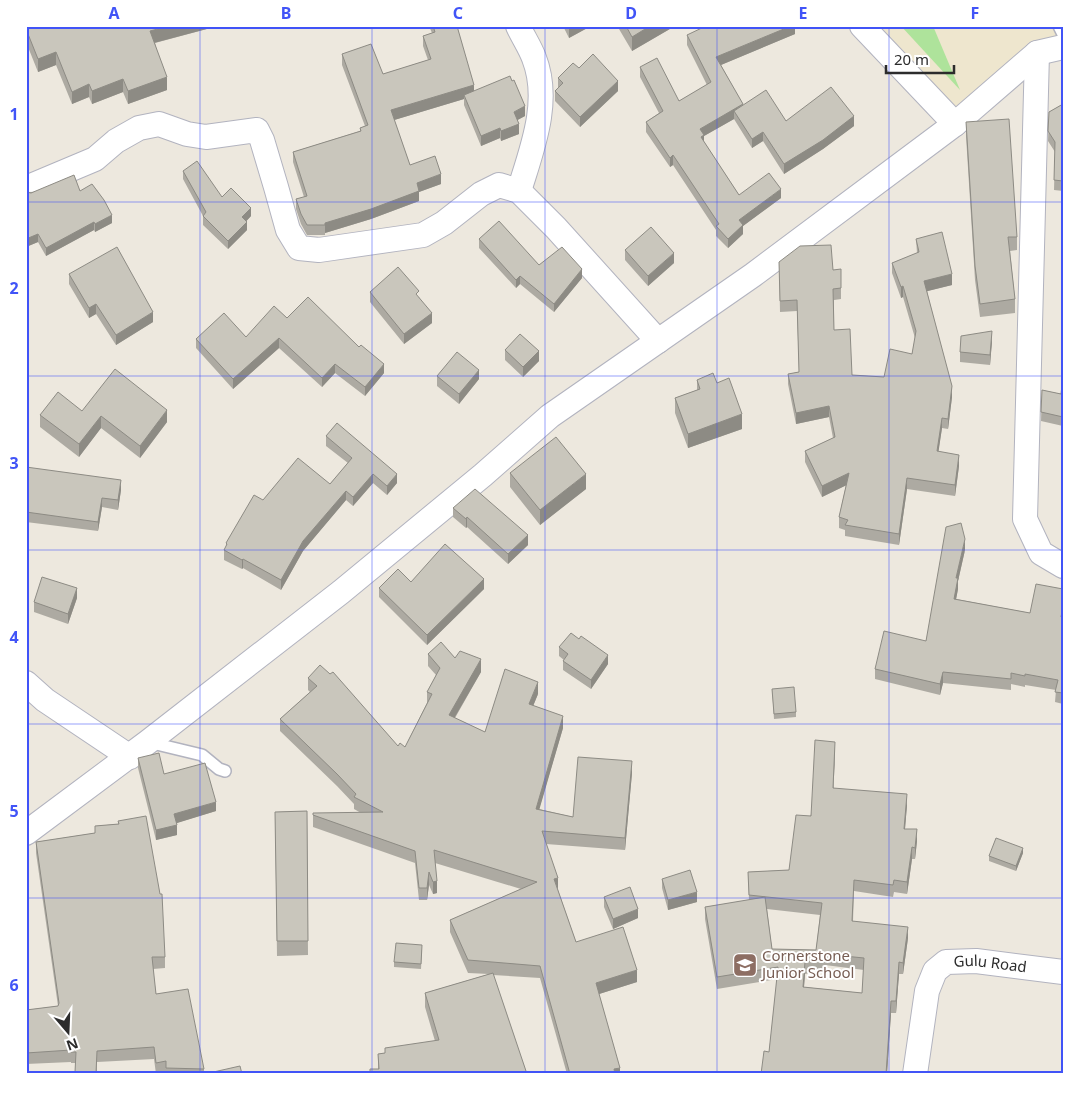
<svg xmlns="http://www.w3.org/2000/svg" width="1089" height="1100" font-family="'Noto Sans',sans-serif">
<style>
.education{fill:#eee6ce}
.green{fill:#aee39b}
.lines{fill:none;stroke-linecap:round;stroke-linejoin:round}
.lane-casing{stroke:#b2b3bf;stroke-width:14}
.street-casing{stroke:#b2b3bf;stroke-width:26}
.lane{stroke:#fff;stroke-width:11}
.street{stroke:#fff;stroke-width:24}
.wall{fill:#adaaa2;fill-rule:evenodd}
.shaded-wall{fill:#8d8b84}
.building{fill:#c9c6bc;stroke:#8d8b84;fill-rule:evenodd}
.grid{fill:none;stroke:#4154f7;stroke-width:1;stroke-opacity:0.55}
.labels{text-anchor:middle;stroke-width:4;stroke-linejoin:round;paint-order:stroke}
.education-label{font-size:15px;fill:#785e54;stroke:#fff;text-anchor:start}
.street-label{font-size:15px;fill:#2c2c2c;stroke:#fff}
.neatline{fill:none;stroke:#4154f7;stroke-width:2}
.grid-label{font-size:16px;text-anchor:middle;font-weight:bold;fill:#4154f7}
</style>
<rect width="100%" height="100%" fill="#ede8de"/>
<!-- education -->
<path class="education" d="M869,26h194v13l-104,90z"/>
<!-- green -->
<path class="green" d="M901,26h32l27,64z"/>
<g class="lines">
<defs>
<path id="lane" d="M1059,26l4,8
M148,742l54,13 17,14 6,2"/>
<g id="street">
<path d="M518,26c5,11 12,21 16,32 17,43 -2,91 -15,133"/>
<path d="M862,26l93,98"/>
<path d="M1037,53l-12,466 16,34 22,13"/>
<path d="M26,188l69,-29 21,-18 23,-13 20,-4 28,10 19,3 51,-7 5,10 14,47 12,43 11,18 20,2 104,-15 21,-12 37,-29 18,-9 20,6 37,37 102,113"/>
<path d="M26,683l19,17 85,57"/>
<path d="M26,833l122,-91 193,-150 142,-117 67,-59 203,-141 202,-151 82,-71 26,-6"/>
<path id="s1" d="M915,1074l12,-83 8,-20 11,-9 30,-1 87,11"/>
</g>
</defs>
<!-- lane casing -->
<use href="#lane" class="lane-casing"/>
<!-- street casing -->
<use href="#street" class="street-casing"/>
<!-- lane -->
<use href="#lane" class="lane"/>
<!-- street -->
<use href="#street" class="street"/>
</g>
<!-- wall -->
<path class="wall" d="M26,26h192l-63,17 12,47 -39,14 -5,-12 -31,12 -3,-7 -17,7 -16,-39 -18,7 -12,-30z
M429,26h28l17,65 51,25 -8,4 2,14 -18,7 -1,-3 -19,8 -17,-41v-6l-70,21 16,45 31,19 -22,8v9l-48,18 -46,14v2h-18l-6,-11 -5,-15v-10l8,-2 -11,-35v-10l67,-21v-3l5,-2 -23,-61v-11l41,20 45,-14 -5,-14v-10l9,-3z
M563,26h28l-22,12z
M619,26h56l-43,25 -13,-22z
M795,26v8l-74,31 22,40 43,16 68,5 -31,23 -39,25 -21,-33 -11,7 -18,-29 -30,17v6l35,53 42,3 -38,28v8l-15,14 -12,-12v-6l-43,-65 -3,2 -24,-35v-10l13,-9 -19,-36v-10l39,34 28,-16 -20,-40v-10z
M579,68l39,23 -38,36 -25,-26v-10l3,-3v-10z
M1063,104v87l-9,-1 1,-38 -7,-11 1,-29z
M966,122l51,115v13l-7,1 5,48v14l-35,4 -5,-37 -9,-144z
M183,171l68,45 -5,5 1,9 -19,19 -25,-24v-9l-20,-37z
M80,191l32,32 -17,9 -1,-2 -48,26 -8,-14 -12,5v-55z
M479,239l60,26 43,13 -28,34 -34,-28 -4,4 -37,-40z
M916,239l36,46 -25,6 25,106 -4,32 -6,-1 -4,24 21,14 -4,30 -48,-7 -8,56 -54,-9v-6l-6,-2v-11l7,-32 -24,12 -17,-35v-11l28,-13 -4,-21 -33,7 -8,-40v-10l11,-2 -2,-61 -17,1 -1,-50 54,8 8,18v11l-7,1v30l18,45 32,2 28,-23 3,-16 -12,-41 -2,1 -9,-25v-10l25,-10z
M625,250l49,13 -26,23 -23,-26z
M69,274l84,48 -37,23 -20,-31 -7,4 -20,-34z
M370,292l49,5 13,26 -28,21 -34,-42z
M26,293l2,15v8h-2z
M287,318l97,55 -19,23 -30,-23 -13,14 -43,-39 -46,41 -37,-41v-9l50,-2z
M992,341l-2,24 -30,-3v-10z
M505,350l34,11 -16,16 -18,-17z
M437,376l42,3 -20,25 -22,-18z
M1063,376v50l-22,-5 1,-31 19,4z
M697,380l20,3 25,46 -54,19 -13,-35v-15l22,-8z
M82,411l85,11 -27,36 -39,-30 -22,29 -39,-30v-12z
M326,436l71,47 -10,12 -14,-12 -20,23 -7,-6 -43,51 -22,39 -38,-22 -1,1 -18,-9v-10l2,-3v-4l37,-43 67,-16 18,-21 -22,-17z
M26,467l95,23 -3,20 -16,-3 -4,24 -72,-9z
M510,473l76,16 -46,36 -30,-38z
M453,508l75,37 -20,19 -41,-37 -1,1 -13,-11z
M965,550l-7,31v8l-2,10 74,14 33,-24v115l-8,-2 1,-12 -31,-5v2l-14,-3v6l-68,-7 -3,12 -65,-16v-10l51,-28z
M411,582l73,7 -57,56 -48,-48v-9z
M77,598l-9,26 -34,-12v-10z
M559,647l49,17 -17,25 -28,-19v-9l1,-1 -5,-4z
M428,654l27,4 26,14 -26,46 30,14 53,-38 -5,12 30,22 -24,81 34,8 59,-44 -7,77 -79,-6 12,46 18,52 61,40 -38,12 21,80h-53l-27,-96 -47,-3 34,99 -149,-5v-15l7,-1 50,-12 -10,-34v-14l64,-19 -21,-1 -18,-41v-12l71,-31 -86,-26 2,30 -4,1 -4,-9 -2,15h-8l-4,-37 -102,-36v-12l48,-2 -7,-4v-5l-17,-18 -57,-55v-12l30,-27 -2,-2v-12l90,68 7,1 22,-44v-11l9,-17 -8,-9z
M772,689l24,23v5l-22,2z
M835,753l-2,35 74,17 -2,24 12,12 -2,18h-3l-5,35 -13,-2 -1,5 -39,-6 -1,30 55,17 -5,36h-4l-3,39h-5l-4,61h-126l8,-22 8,-73 -60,10 -12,-70v-12l44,-7 -1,-28 41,-2zM767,909l53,6 -4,35 -44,-1zM825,965l39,5 -2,23 -58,-6 1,-13 20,-4z
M138,758l26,16 52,37 -40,12 1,12 -21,5 -18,-72z
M307,811l1,144 -31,1 -2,-144z
M118,821l47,136v11l-12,1 3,25 48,75v5h-38v-2l-10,2 -2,-15 -57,3v12h-22l1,-11h-5v-1l-45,2v-54l32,-4 -22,-153v-11l59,-9v-7l23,-2z
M1023,853l-7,18 -27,-10v-5z
M662,879l35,23 -29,8 -6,-22z
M604,897l34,21 -25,11 -9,-22z
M422,950l-1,19 -27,-2v-5z"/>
<!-- shaded-wall -->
<path class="shaded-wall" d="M169,26h49l-68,18v-13z
M569,26h22l-22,12z
M650,26h25l-43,25v-14z
M791,26h4v8l-79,33v-10z
M56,52v13l-18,7v-13z
M167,77v13l-39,14v-13z
M123,79v13l-31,12v-13z
M618,81v10l-38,36v-10z
M89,84v13l-17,7v-12z
M474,85v11l-10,-1v4l-73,22v-11z
M743,104l-9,7v8l-30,17v8l-3,3 -1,-18z
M525,106v10l-11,6v-10z
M854,116v10l-31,23 -39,25v-10z
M519,124v10l-18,7v-10z
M500,128v10l-19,8v-10z
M763,132v9l-11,7v-9z
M673,155v10l-3,2v-9z
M441,174v10l-22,8v9l-48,18 -46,14v-10l92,-40z
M781,189v9l-38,28v8l-15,14v-9l11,-19z
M251,208v8l-9,10v-9z
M112,215v8l-17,9v-8z
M94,222v8l-48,26v-8z
M247,222v8l-19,19v-8z
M38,234v8l-12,5v-8z
M674,253v10l-26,23v-10z
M582,269v9l-28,34v-8z
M952,274v11l-28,7v-11z
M520,276v8l-4,4v-8z
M903,286v11l-2,1v-11z
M96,304v10l-7,4v-10z
M153,312v10l-37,23v-10z
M432,313v10l-28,21v-10z
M992,331v10l-2,24v-10z
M279,338v10l-46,41v-10z
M539,351v10l-16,16v-10z
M335,364v9l-13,14v-9z
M384,364v9l-19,23v-9z
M479,370v9l-20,25v-10z
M952,386v11l-4,32v-10z
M829,406v11l-33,7v-11z
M167,410v12l-27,36v-12z
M742,414v15l-54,19v-14z
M101,416v12l-22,29v-13z
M942,418v10l-5,34v-11z
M959,455v11l-4,30v-11z
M849,473v11l-27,13v-11z
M373,474v9l-20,23v-9z
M397,474v9l-10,12v-9z
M586,474v15l-46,36v-15z
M907,478v11l-8,56v-11z
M121,480v10l-3,20v-10z
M346,491v9l-43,51 -22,39v-10l22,-39z
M102,498v9l-4,24v-9z
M467,517v10l-1,1v-9z
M528,535v10l-20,19v-10z
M965,539v11l-7,31v8l-4,21v-11l2,-21z
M243,559v9l-1,1v-9z
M484,579v10l-57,56v-10z
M77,588v10l-9,26v-10z
M608,655v9l-17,25v-9z
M481,659v13l-32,55v-12z
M943,672v11l-3,12v-11z
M538,682v12l-9,22v-12z
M563,716v12l-27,93v-12z
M835,742v11l-2,47v-12z
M632,761v12l-7,77v-12z
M907,794v11l-3,35v-11z
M216,802v9l-42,13v-10z
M177,825v10l-21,5v-10z
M917,829v12l-2,18v-11z
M912,847v12l-5,35v-12z
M1023,848v5l-7,18v-5z
M429,872v13l-2,15v-12z
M558,878v12l-4,-11z
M437,881v12l-4,1v-12z
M697,892v10l-29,8v-10z
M638,909v9l-25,11v-10z
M908,927v11l-5,36v-11z
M805,962v12l-2,25v-12z
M899,962v12l-3,39v-12z
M637,970v12l-41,13v-12z
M891,1001v12l-4,61h-1z
M620,1068v6h-6v-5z"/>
<!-- building -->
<path class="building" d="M26,26h143l-19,5 17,46 -39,14 -5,-12 -31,12 -3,-7 -17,8 -16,-40 -18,7 -12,-30z
M433,26h24l17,59 -83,25 19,55 25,-9 6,18 -24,9 2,8 -48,18 -46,14v2h-18l-6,-11 -5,-15 11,-3 -14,-44 68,-21 -1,-3 8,-3 -26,-71 29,-10 12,30 48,-15 -8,-23 12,-4z
M626,26h24l-18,11z
M706,26h85l-75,31 27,47 -43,25 4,6 -3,2 38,58 30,-22 12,16 -42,31 4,5 -15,14 -12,-13 3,-2 -46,-69 -3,3 -24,-36 17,-11 -23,-44 17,-9 22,43 32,-19 -24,-47z
M593,54l25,27 -38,36 -25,-26 8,-8 -5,-5 15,-15 6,5z
M510,76l2,5 2,-1 11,26 -11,6 5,12 -18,7 -1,-3 -19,8 -17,-41z
M831,87l23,29 -31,24 -39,24 -21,-32 -11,7 -18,-28 32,-21 20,31z
M1063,104v77l-9,-1 1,-38 -7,-11 1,-19z
M1009,119l8,118h-9l7,62 -35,5 -5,-38 -9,-144z
M197,161l25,36 9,-9 20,20 -9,9 5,5 -19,19 -25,-25 3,-4 -23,-41z
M74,175l6,16 12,-7 12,16 8,15 -17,9 -1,-2 -48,26 -8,-14 -12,5v-47l5,1z
M499,221l40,44 23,-18 20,22 -28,35 -34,-28 -4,4 -37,-41z
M651,227l23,26 -26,23 -23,-26z
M942,232l10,42 -28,7 28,105 -4,33 -6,-1 -5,33 22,4 -4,30 -48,-7 -8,56 -54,-9 3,-5 -9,-3 10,-44 -27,13 -17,-35 30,-14 -6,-31 -33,7 -8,-39 11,-2 -2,-72 -17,1 -1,-39 21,-16 31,-1 2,25 8,-1v19l-8,1 1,41 16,-1 2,46 32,2 6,-28 22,5 4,-23 -13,-45 -2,1 -9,-24 27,-11 -3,-13z
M117,247l36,65 -37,23 -20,-31 -7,4 -20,-34z
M398,267l21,24 -3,3 16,19 -28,21 -34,-42z
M26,293l2,15h-2z
M308,297l51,50 2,-2 23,19 -19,23 -30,-23 -13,14 -43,-40 -46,41 -37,-40 28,-26 22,24 28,-31 13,12z
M992,331l-2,24 -30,-3 1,-16z
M520,334l19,17 -16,16 -18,-17z
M457,352l22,18 -20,24 -22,-18z
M115,369l52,41 -27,36 -39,-30 -22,28 -39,-29 18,-23 24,19z
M713,373l4,10 12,-5 13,36 -54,20 -13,-36 25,-9 -3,-9z
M1063,376v41l-22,-5 1,-22 19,4z
M337,423l60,51 -10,12 -14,-12 -20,23 -7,-6 -43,50 -22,39 -38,-21 -1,1 -18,-10 3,-6 -1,-1 28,-48 9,5 35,-42 32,26 22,-26 -26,-22z
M556,437l30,37 -46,36 -30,-37z
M26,467l95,13 -3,20 -16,-2 -4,24 -72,-10z
M475,489l53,46 -20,19 -41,-37 -1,2 -13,-11z
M961,523l4,16 -9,39h2l-4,21 76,14 6,-29 27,5v17l-2,11h2v76l-8,-1 3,-12 -33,-6v2l-14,-3v6l-68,-7 -3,12 -65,-15 9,-38 42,10 20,-114z
M445,544l39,35 -57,56 -48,-47 19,-19 13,13z
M42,577l35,11 -9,26 -34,-12z
M571,633l8,6 2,-3 27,19 -17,25 -28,-19 5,-7 -9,-7z
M441,642l14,16 5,-7 21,8 -32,56 36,17 20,-63 33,13 -9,22 34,12 -27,93 37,8 5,-60 54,4 -7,77 -83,-7 16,47 -4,1 22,63 47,-15 14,43 -41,13 24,85 -6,1 1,5h-45l-30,-108 -72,-6 -18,-40 87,-38 -103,-32 3,31 -4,1 -4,-10 -2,16h-8l-4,-37 -102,-36v-2l70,-1 -29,-15 2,-3 -19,-20 -57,-55 37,-33 -9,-8 12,-13 10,9 3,-2 65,74 2,-3 5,4 27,-53 -5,-2 13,-24 -12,-14z
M794,687l2,25 -22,2 -2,-25z
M815,740l20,2 -2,46 74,6 -3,35h13l-2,19 -3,-1 -5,35 -13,-2 -1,5 -39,-5 -2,41 56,6 -5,36 -4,-1 -3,39h-5l-5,73h-125l3,-23 5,1 9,-85 -61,10 -12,-70 60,-10 7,52 44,1 6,-47 -73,-8 -1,-23 41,-2 7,-55 15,1zM824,954l40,4 -2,35 -59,-6 2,-25 20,-3z
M159,753l5,21 41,-11 11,39 -42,12 3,11 -21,5 -18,-72z
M307,811l1,130h-31l-2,-129z
M146,816l14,78h2l3,63h-13l4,37 32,-5 16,80 -38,-1v-7l-10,2 -2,-16 -57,4 -1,22 -21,-1 1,-20h-5v-2l-45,3v-43l32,-4 1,-3 -23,-161 59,-9v-7l24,-2 -1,-3z
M996,838l27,10 -7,18 -27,-10z
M690,870l7,22 -29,8 -6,-21z
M630,887l8,22 -25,10 -9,-22z
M396,943l26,2 -1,19 -27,-2z
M493,973l34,101h-157v-5h9l-1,-15 7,-1v-5l54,-8 -14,-47z
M240,1066l2,8h-33v-1z"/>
<!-- grid -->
<path class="grid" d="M200,26v1048M372,26v1048M545,26v1048M717,26v1048M889,26v1048M26,202h1037M26,376h1037M26,550h1037M26,724h1037M26,898h1037"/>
<!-- icons -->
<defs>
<symbol id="school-square" viewBox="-11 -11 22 22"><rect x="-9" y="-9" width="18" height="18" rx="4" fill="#8d6e63" stroke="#fff"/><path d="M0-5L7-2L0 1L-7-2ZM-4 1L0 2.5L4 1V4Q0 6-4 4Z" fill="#fff"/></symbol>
</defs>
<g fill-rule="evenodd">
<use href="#school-square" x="731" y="951" width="28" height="28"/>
</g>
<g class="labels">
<!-- education labels -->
<g class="education-label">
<text x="762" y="961">Cornerstone<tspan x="762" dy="17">Junior School</tspan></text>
</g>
<!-- street labels -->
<g class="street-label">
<text dy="5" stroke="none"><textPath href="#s1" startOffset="164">Gulu Road</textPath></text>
</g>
</g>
<!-- border -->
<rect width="1089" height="1100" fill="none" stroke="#ffffff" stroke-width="55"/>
<!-- north arrow -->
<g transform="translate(68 1032) rotate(161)" stroke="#ffffff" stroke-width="4" paint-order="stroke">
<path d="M0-4L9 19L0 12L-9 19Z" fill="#2c2c2c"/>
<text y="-8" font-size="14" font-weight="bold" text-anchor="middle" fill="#2c2c2c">N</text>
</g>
<!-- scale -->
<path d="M886 65v8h68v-8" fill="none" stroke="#2c2c2c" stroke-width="2.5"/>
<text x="894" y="65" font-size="15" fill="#2c2c2c" stroke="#ffffff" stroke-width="4" paint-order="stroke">20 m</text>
<rect x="28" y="28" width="1034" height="1044" class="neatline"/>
<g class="grid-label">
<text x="114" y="19">A</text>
<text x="286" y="19">B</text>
<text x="458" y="19">C</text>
<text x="631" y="19">D</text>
<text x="803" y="19">E</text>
<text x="975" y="19">F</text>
<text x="14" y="120">1</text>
<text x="14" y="294">2</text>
<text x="14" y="469">3</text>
<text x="14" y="643">4</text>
<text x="14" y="817">5</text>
<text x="14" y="991">6</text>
</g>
</svg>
